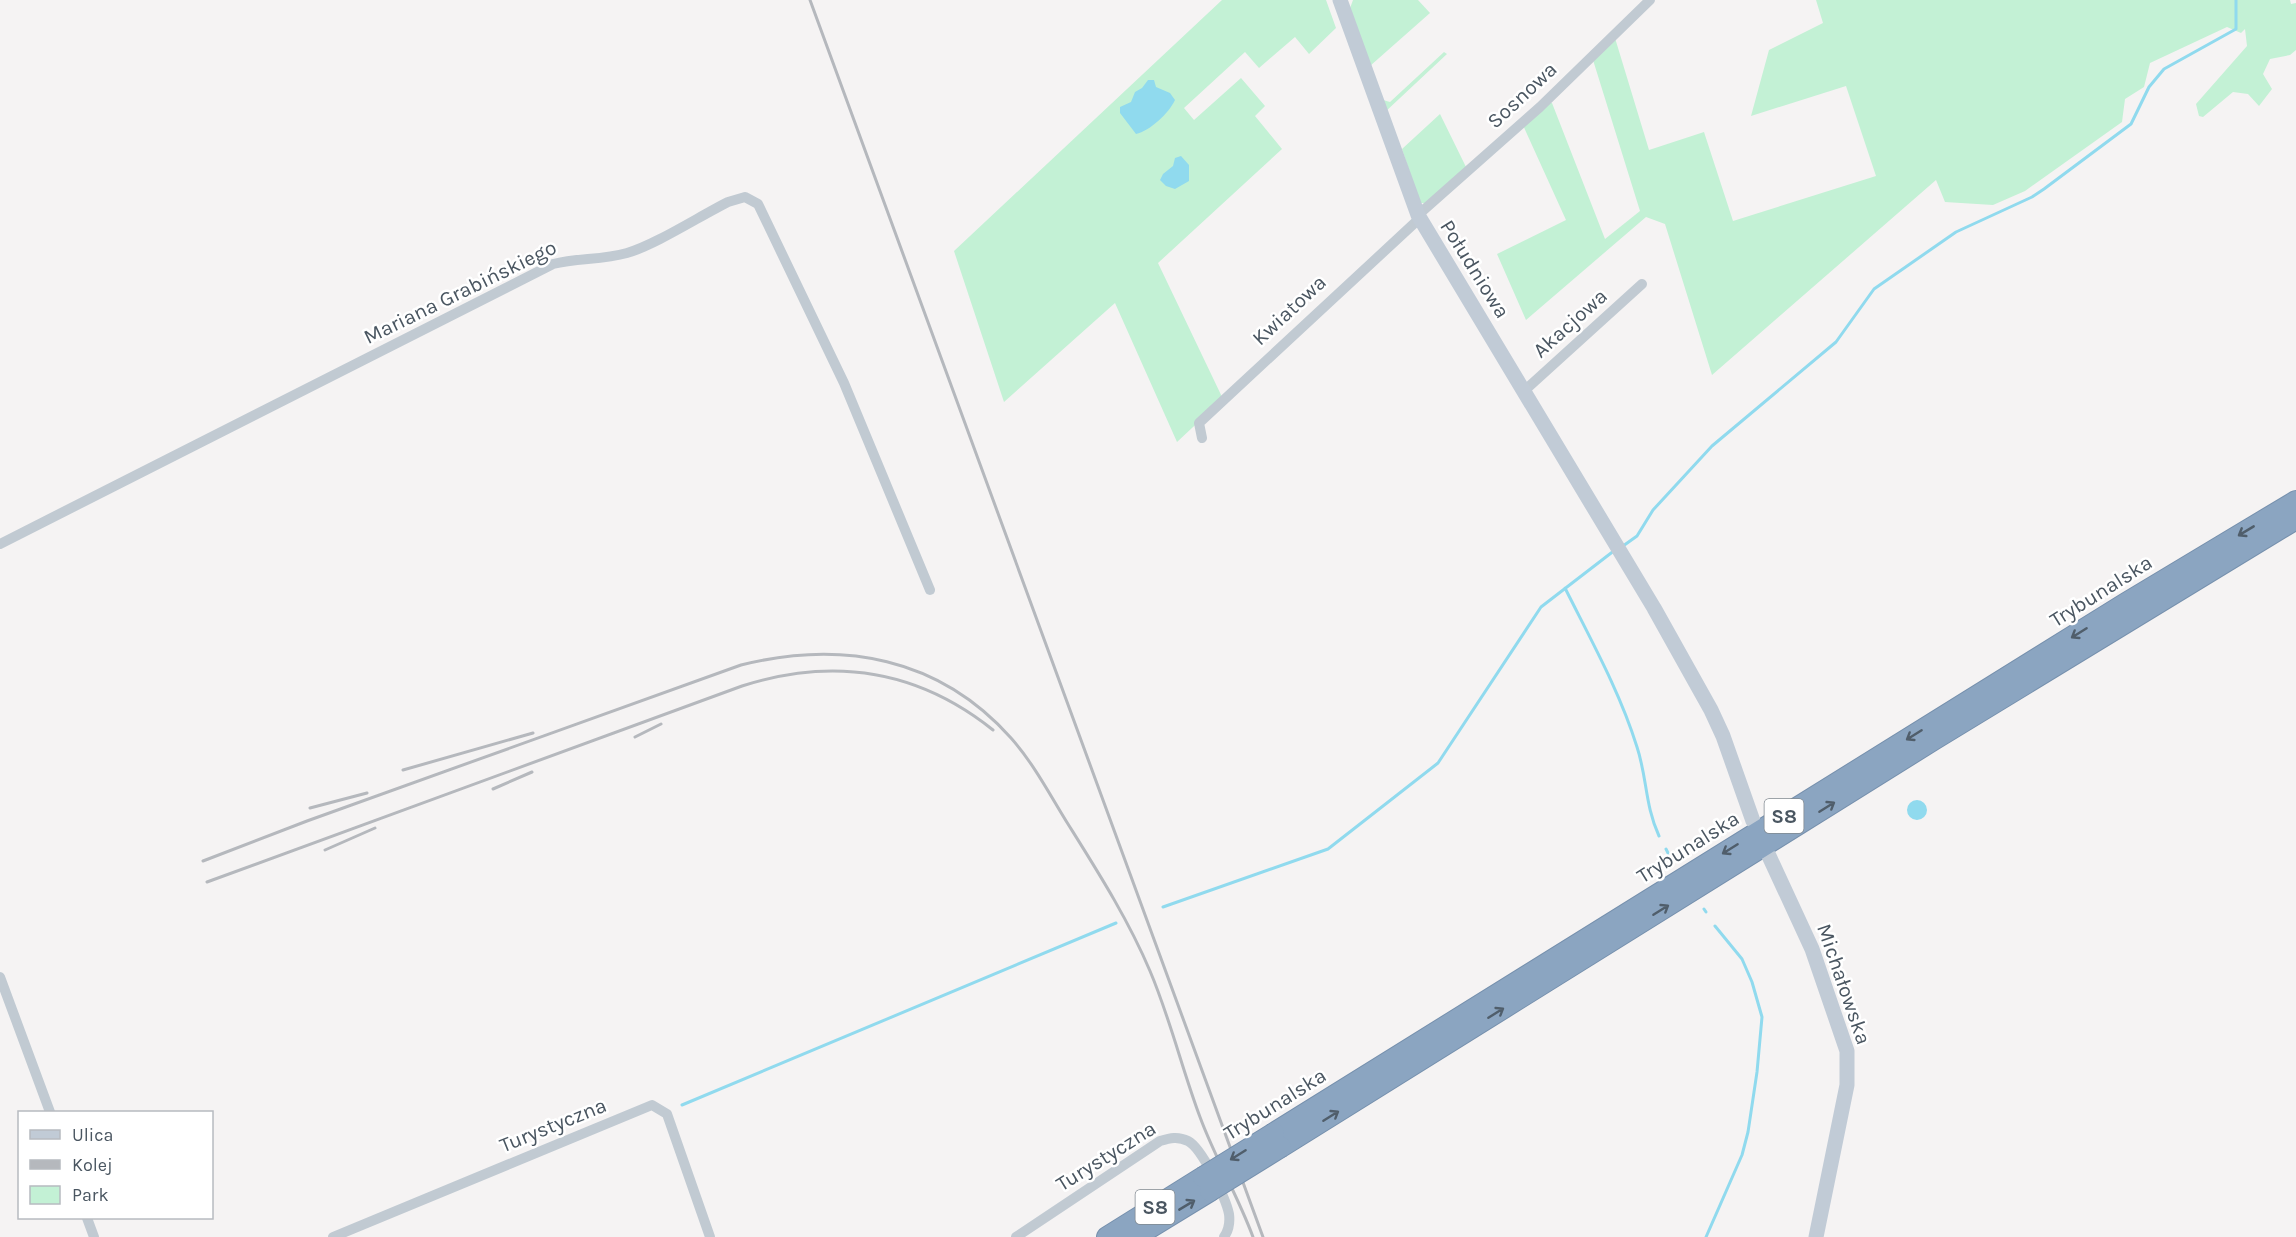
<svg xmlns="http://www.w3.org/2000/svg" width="2296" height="1237" font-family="Karla,sans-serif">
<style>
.green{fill:#c3f1d5}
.water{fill:#90daee}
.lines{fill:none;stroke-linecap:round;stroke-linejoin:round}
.stream{stroke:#90daee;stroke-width:3}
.highway-casing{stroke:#7690ad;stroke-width:22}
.street{stroke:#c1cad2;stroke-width:10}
.secondary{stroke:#c1cbd6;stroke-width:15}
.highway{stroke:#8ba5c1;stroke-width:20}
.rail{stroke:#b5b8bd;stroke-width:3}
.highway-bridge-casing{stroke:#7690ad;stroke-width:22;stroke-linecap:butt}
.highway-bridge{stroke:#8ba5c1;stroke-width:20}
.oneway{stroke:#505e6b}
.labels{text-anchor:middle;stroke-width:5;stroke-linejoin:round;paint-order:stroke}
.shield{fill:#fff;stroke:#808990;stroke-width:1.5}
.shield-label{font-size:20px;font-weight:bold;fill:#4a5661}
.street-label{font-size:21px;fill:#4a5661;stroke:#fff}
</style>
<rect width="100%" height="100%" fill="#f5f3f3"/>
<!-- green -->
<path class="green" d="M1222,0h104l10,28 -27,26 -14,-17 -36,31 -14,-16 -61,56 10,12 47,-42 24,28 -10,10 27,33 -124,114 65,136 -46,43 -62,-139 -111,99 -50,-151z
M1353,0h65l12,13 -60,53 13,34 7,2 54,-50 3,2 -63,59 -35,-102z
M1816,0h474l1,4 5,-1v47l-6,5 -20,4 -7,15 9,15 -13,17 -11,-12 -15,-2 -30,25 -4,-1 -3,-12 51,-58 -2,-17 -4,4 -14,-6 -77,36 -6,24 -19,12 -3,23 -97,69 -32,14 -48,-3 -9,-22 -224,195 -47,-151 -19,-7 -120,103 -29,-66 69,-34 -44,-97 23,-20h7l53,136 35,-28 -47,-151 22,-22 34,112 55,-18 29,89 143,-45 -30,-90 -95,30 18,-66 54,-27z
M1440,114l26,53 -40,36h-6l-18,-54z"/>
<!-- water -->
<path class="water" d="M1148,80h6l2,7 14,6 5,7c-6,13 -25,31 -39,34l-16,-21v-6l11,-5 4,-10 7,-4z
M1181,156l8,9v16l-14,8 -9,-3 -6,-6 3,-6 10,-8 2,-8z
M1907 810a10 10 0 1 1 20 0a10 10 0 1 1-20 0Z"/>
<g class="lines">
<!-- stream -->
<path class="stream" d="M1623,546l14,-10 16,-26 59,-64 124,-104 38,-53 82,-57 76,-35 12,-8 87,-65 18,-37 15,-18 72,-40v-29
M1565,588c26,52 55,104 72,159 10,30 8,59 22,89
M1666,849l3,6
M1163,907l165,-58 110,-86 103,-156 74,-57
M1704,909l2,3
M682,1105l434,-182
M1706,1237l36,-82 6,-23 9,-60 5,-55 -10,-35 -10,-23 -27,-33"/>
<defs>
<path id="highway" d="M1274,1133l852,-530 170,-102
M1281,1147l654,-408 361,-220
M1107,1237l96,-60
M1135,1237l75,-46"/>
</defs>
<!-- highway casing -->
<use href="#highway" class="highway-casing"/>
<!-- street -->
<path class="street" d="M1418,215l122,-108 110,-107
M1524,391l118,-107
M1202,438l-3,-15 221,-205
M0,544l553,-280c25,-6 49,-4 74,-11 28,-8 73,-37 101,-51l17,-5 13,7 86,179 86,207
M0,977l50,135
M87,1218l7,19
M333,1237l319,-132 15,9 43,123
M1016,1237l144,-96c10,-3 18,-5 28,0 14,7 38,58 41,73 1,8 0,16 -5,23"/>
<!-- secondary -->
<path class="secondary" d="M1340,0l78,215 236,393 57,102 12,26 30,85
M1769,856l43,93 35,102v34l-31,152"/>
<!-- highway -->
<use href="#highway" class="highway"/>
<!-- rail -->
<path class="rail" d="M810,0l453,1237
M635,737l26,-13
M403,770l130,-37
M493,789l39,-17
M310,808l57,-15
M325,850l50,-22
M203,861l104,-40 434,-156c101,-25 198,-8 270,73 23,26 39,57 57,86 30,48 60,95 82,147 20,47 32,98 50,146 15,41 38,79 53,120
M207,882l535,-196c91,-29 176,-16 251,44"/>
<defs>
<path id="highway-bridge" d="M1203,1177l71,-44
M1210,1191l71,-44"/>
</defs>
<!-- highway-bridge casing -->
<use href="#highway-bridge" class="highway-bridge-casing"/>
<!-- highway-bridge -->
<use href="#highway-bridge" class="highway-bridge"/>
</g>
<!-- one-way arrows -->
<defs><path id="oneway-shaft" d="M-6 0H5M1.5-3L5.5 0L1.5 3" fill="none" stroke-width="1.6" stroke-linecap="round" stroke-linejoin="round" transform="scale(1.5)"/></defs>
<g class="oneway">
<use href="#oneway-shaft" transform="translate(2246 531) rotate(149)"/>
<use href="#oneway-shaft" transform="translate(2079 633) rotate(148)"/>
<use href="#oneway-shaft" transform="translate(1914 735) rotate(148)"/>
<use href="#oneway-shaft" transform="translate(1827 807) rotate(-32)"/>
<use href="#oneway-shaft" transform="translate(1730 849) rotate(148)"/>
<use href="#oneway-shaft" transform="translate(1661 910) rotate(-32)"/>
<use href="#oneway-shaft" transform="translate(1496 1013) rotate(-32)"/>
<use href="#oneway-shaft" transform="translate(1331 1116) rotate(-32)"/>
<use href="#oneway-shaft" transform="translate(1238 1155) rotate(148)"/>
<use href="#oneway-shaft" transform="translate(1187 1205) rotate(-31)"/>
</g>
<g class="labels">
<!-- shield labels -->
<g class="shield">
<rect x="1764.5" y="799" width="39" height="34" rx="4.5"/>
<rect x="1135.5" y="1190" width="39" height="34" rx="4.5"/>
</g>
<g class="shield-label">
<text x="1784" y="823">S8</text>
<text x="1155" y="1214">S8</text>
</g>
<!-- street labels -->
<g class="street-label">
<text transform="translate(1522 95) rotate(-43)" y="7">Sosnowa</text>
<text transform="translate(1475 269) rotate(58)" y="7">Południowa</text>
<text transform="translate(460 292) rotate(-26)" y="7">Mariana Grabińskiego</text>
<text transform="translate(1289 310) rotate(-43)" y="7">Kwiatowa</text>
<text transform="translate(1570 323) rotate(-42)" y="7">Akacjowa</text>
<text transform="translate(2101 591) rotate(-32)" y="7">Trybunalska</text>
<text transform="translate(1688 847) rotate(-32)" y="7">Trybunalska</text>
<text transform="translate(1844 984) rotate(71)" y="7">Michałowska</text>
<text transform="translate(1275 1104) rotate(-32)" y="7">Trybunalska</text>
<text transform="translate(553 1125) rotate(-22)" y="7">Turystyczna</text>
<text transform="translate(1106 1156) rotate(-32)" y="7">Turystyczna</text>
</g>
</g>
<!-- legend -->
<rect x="18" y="1111" width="195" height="108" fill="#ffffff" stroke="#b7bbc0" stroke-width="1.5"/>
<rect x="30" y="1130" width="30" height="9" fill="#c1cbd6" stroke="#b7bbc0" stroke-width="1.5"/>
<text x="72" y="1141" font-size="18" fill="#4a5661">Ulica</text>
<rect x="30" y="1160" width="30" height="9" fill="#b5b8bd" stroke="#b7bbc0" stroke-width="1.5"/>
<text x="72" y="1171" font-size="18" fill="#4a5661">Kolej</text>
<rect x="30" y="1186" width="30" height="18" fill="#c3f1d5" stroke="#b7bbc0" stroke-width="1.5"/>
<text x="72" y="1201" font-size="18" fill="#4a5661">Park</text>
</svg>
